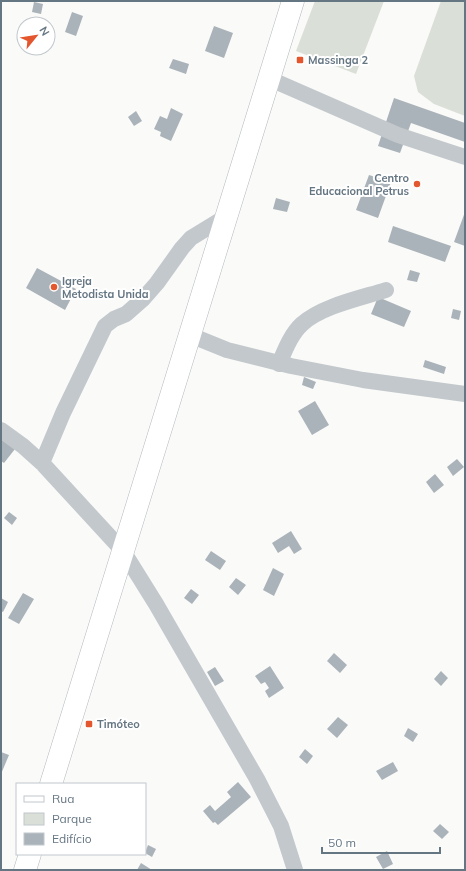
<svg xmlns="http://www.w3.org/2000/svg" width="466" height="871" font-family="Mulish,sans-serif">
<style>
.green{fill:#dadfd7}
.building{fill:#aab3b9}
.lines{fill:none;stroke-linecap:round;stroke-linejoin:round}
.secondary-casing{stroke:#b3babf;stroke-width:23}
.street{stroke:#c3c8cc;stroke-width:16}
.secondary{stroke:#fff;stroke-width:22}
.poi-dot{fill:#e4572e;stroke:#fff;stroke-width:1.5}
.labels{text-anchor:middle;stroke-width:4;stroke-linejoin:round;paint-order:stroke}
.poi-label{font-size:11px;font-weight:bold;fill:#657683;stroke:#fff;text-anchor:start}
</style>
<rect width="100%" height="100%" fill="#fafaf8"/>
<!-- green -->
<path class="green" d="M315,1h69l-28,73 -60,-23z
M441,1h24v115l-31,-12 -16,-12 -4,-16z"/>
<!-- building -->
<path class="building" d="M34,2l9,2 -2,10 -9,-2z
M72,12l11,4 -7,20 -11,-4z
M214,26l19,7 -9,25 -19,-7z
M173,59l16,5 -3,10 -17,-6z
M394,98l71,25v19l-54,-19 -11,30 -22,-7z
M171,108l12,6 -12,27 -11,-5 1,-4 -7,-3 6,-13 7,3z
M136,111l6,10 -8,5 -6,-9z
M369,175l22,7 -13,36 -22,-8z
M276,198l14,4 -3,10 -14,-3z
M465,212v34l-11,-4z
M393,226l58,20 -6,16 -57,-20z
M37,268l39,21 -11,21 -39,-22z
M410,270l10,3 -3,9 -10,-2z
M378,297l33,14 -7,16 -33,-13z
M453,309l8,2 -2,9 -8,-2z
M425,360l21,7 -2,7 -21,-7z
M304,377l12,5 -3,7 -11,-4z
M315,401l14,24 -17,10 -14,-24z
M1,437l14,12 -11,14 -3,-2z
M457,459l7,8 -11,9 -6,-9z
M435,474l9,11 -10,8 -8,-11z
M9,512l8,6 -5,7 -8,-7z
M291,531l11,18 -8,5 -5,-8 -11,7 -6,-10z
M211,551l15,10 -6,9 -15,-10z
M273,568l11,6 -10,22 -11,-6z
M236,578l10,7 -8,10 -9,-8z
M191,589l8,6 -7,9 -8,-6z
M23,593l11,6 -15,25 -11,-6z
M1,598l7,4 -5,10 -2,-1z
M334,653l13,12 -7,8 -13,-12z
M270,666l14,22 -15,10 -4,-7 4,-3 -4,-6 -4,2 -6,-8z
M215,667l9,14 -9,5 -8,-14z
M441,671l7,7 -7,8 -7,-7z
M338,717l10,8 -11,13 -10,-9z
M408,728l10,6 -5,8 -9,-6z
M305,749l8,7 -6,8 -8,-7z
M1,752l8,3 -8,19z
M393,762l5,9 -16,9 -6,-9z
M238,782l13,15 -33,28 -3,-3 -2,1 -10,-12 7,-6 5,6 16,-14 -4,-5z
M440,824l9,8 -7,7 -9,-8z
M148,845l8,4 -4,8 -7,-4z
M387,851l6,13 -10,5 -7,-12z
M141,863l11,7h-15z"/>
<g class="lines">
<defs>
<path id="secondary" d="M51,784l242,-783
M25,870l5,-16"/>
</defs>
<!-- secondary casing -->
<use href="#secondary" class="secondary-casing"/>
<!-- street -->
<path class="street" d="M270,79l128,56 67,22
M190,335l37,15 64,16 72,14 102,14
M279,364c6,-14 12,-30 23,-40 20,-18 59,-26 84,-34
M1,430l22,16 19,17 81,88 33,53 101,175 24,47 14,44
M42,463l21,-50 42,-87 9,-7 12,-5 17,-15 14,-16 25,-35 9,-10 36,-22"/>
<!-- secondary -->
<use href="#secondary" class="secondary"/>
</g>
<!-- markers -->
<g class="poi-dot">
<rect x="296" y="56" width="8" height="8" rx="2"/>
<circle cx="417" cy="184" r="4"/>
<circle cx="54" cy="287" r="4"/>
<rect x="85" y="720" width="8" height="8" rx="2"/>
</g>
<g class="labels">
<!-- poi labels -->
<g class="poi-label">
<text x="308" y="64">Massinga 2</text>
<text x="409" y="182" text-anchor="end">Centro<tspan x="409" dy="13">Educacional Petrus</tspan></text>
<text x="62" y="285">Igreja<tspan x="62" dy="13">Metodista Unida</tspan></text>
<text x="97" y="728">Timóteo</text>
</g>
</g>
<!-- border -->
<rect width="466" height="871" fill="none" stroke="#657683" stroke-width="4"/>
<!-- legend -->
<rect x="16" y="783" width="130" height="72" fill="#ffffff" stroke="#c1c8cd"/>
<rect x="24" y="796" width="20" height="6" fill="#ffffff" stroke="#c1c8cd"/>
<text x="52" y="803" font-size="12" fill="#657683">Rua</text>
<rect x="24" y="813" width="20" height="12" fill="#dadfd7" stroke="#c1c8cd"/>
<text x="52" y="823" font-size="12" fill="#657683">Parque</text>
<rect x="24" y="833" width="20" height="12" fill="#aab3b9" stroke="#c1c8cd"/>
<text x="52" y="843" font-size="12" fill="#657683">Edifício</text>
<!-- north arrow -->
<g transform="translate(36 36) rotate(60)"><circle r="19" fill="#ffffff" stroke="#c1c8cd"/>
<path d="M0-3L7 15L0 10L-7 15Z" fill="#e4572e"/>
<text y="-6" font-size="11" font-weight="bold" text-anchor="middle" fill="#657683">N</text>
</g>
<!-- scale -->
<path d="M322 847v6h118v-6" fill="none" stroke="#657683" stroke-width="2"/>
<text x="328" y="847" font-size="12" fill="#657683" stroke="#ffffff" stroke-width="3" paint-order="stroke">50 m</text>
</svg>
